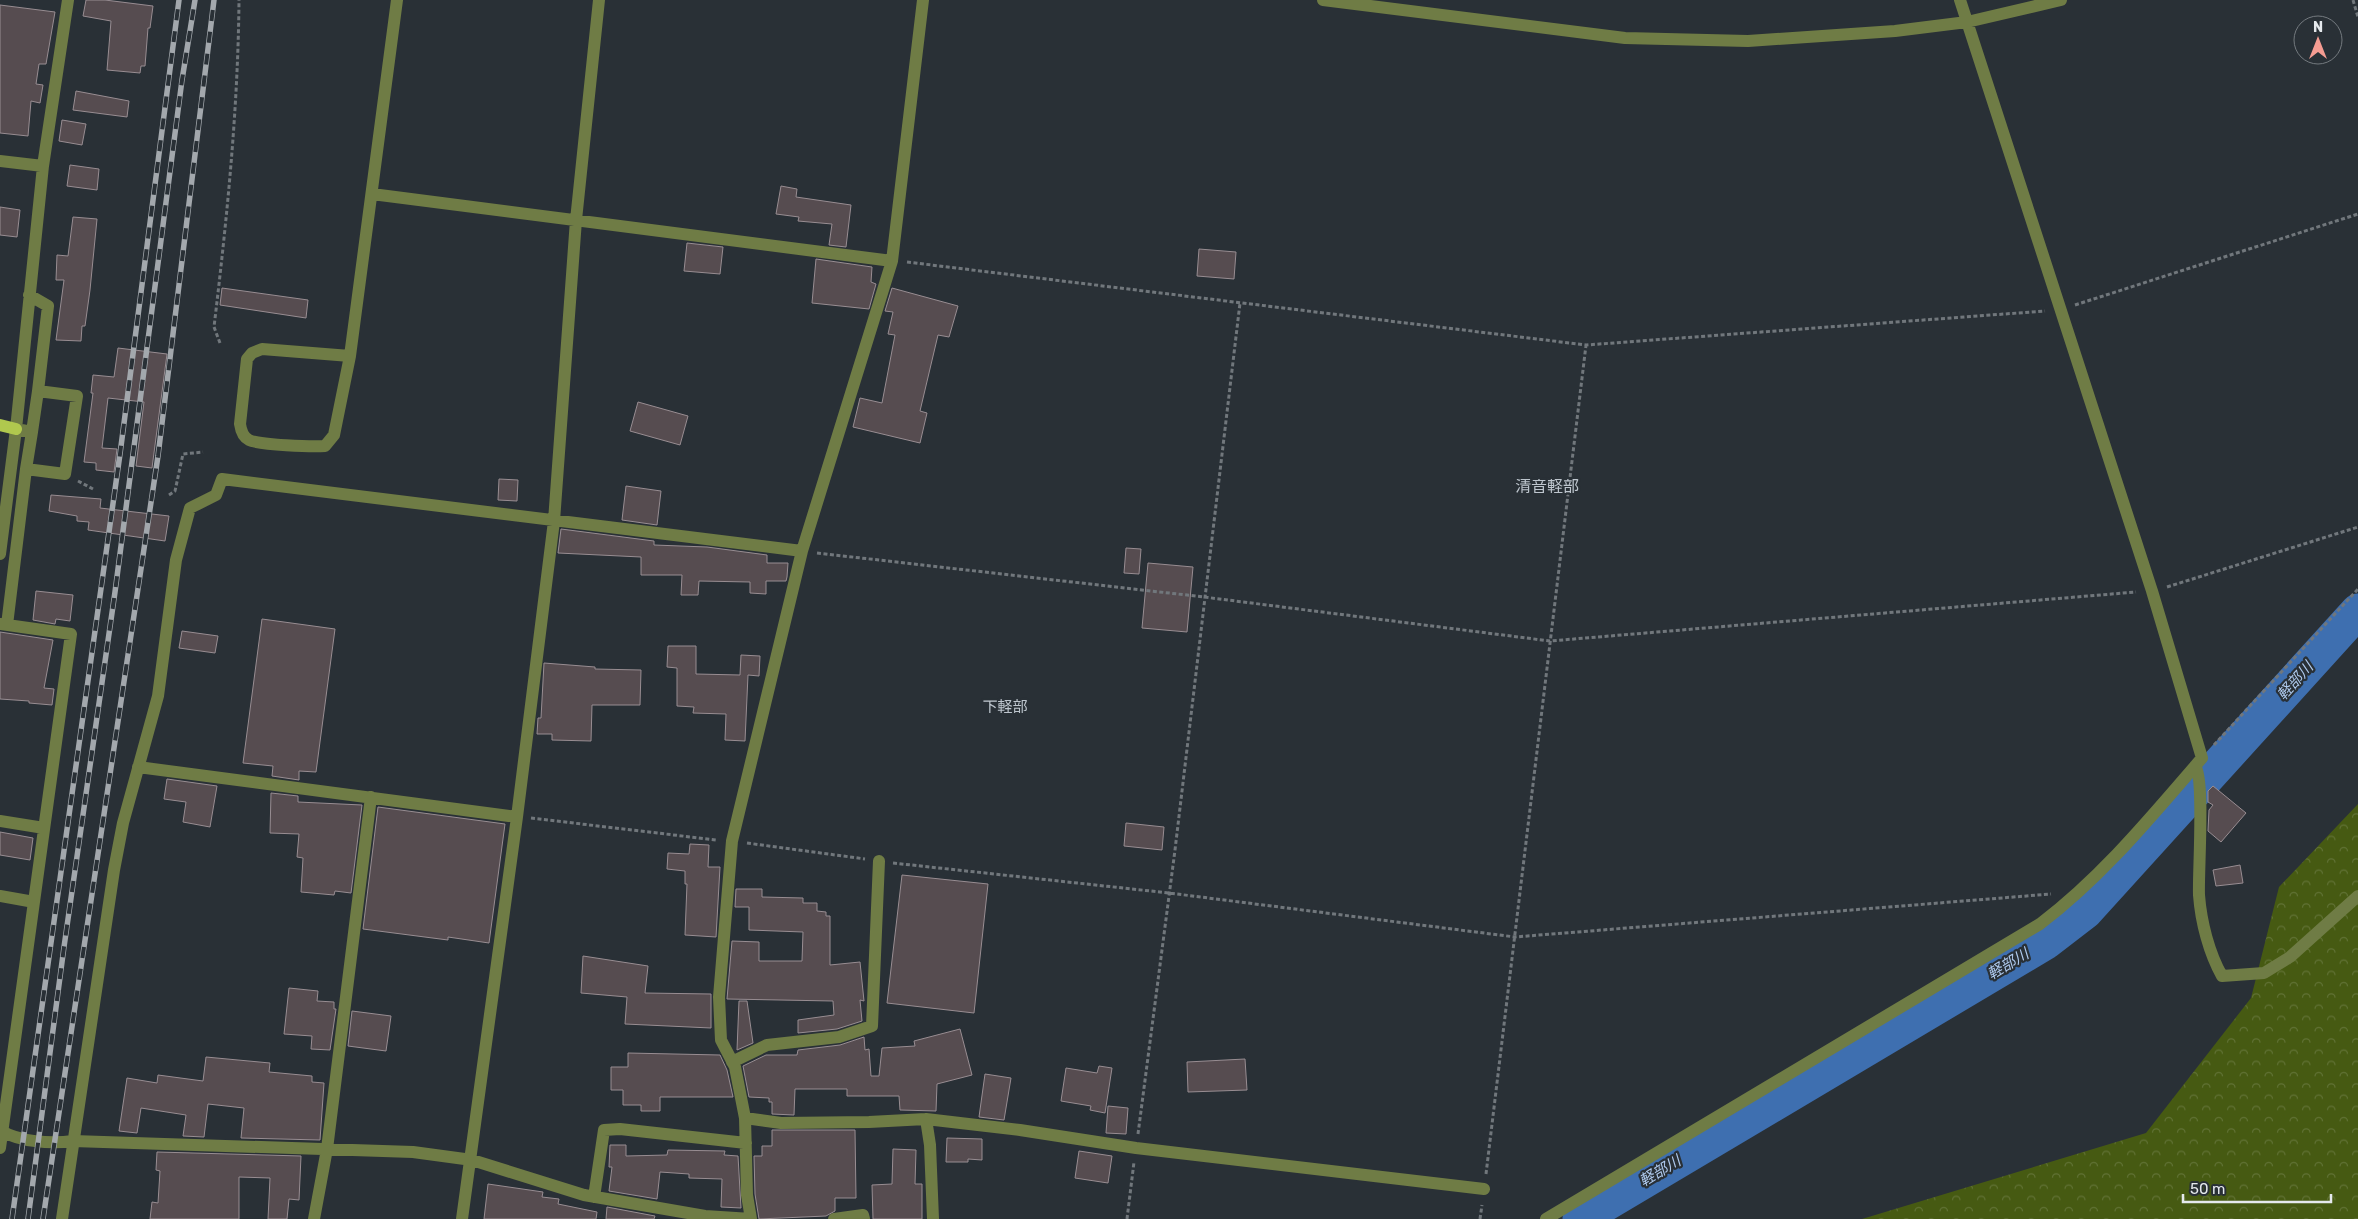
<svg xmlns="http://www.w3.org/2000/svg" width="2358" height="1219" font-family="Rubik,'Noto Sans JP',sans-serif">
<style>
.forest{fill:url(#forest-crowns)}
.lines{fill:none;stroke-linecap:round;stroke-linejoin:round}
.river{stroke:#3e6fb0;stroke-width:35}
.building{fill:#564c50;stroke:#988d92}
.path{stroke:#71777c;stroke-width:3;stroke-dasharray:4 2.5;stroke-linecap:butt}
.minor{stroke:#6f7c45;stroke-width:12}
.major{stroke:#b0c84e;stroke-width:12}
.rail-casing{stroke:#a3a8ad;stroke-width:5.5}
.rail{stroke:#293036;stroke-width:4;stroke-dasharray:11;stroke-linecap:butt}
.labels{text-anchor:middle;stroke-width:4.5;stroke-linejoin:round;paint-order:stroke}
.water-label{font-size:15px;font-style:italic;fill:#b0cbef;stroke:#293036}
.neighbourhood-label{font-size:15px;fill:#bec6ce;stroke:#293036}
.quarter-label{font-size:16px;fill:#bec6ce;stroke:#293036}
</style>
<defs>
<pattern id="forest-crowns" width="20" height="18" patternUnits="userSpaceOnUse" patternTransform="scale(1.25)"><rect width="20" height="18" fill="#465a12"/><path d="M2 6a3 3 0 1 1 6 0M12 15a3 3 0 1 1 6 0" fill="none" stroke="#617235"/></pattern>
</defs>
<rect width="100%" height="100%" fill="#293036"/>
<!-- forest -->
<path class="forest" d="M2358,804v415h-496l284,-86 105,-135 28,-111z"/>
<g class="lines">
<!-- river -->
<path class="river" d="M1580,1219l466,-277 39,-30 273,-301"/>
</g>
<!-- building -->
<path class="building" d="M86,0h19l48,6 -3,22h-2l-3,38h-4l-1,7 -33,-3 4,-49 -28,-5z
M0,5l55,7 -9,52h-7l-3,20 7,1 -3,18 -9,-2 -3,35 -28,-3z
M76,91l53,10 -2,16 -54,-7z
M62,120l24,4 -4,21 -23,-4z
M70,165l29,4 -2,21 -30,-4z
M781,186l16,3 -1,8 55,8 -5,42 -17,-2 3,-21 -34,-3 1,-4 -23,-3z
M0,207l20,3 -3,27 -17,-2z
M73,217l24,2 -7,71 -5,36h-3l-1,15 -25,-1 8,-60h-8l1,-25 11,1z
M687,243l36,4 -3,27 -36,-3z
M1199,249l37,3 -2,27 -37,-3z
M816,259l56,8 -1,15 5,2 -7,25 -57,-6z
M222,288l86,12 -2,18 -86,-13z
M892,288l66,18 -9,31 -11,-2 -18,76 7,2 -7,30 -67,-16 7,-29 22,5 13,-68 -7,-1 5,-22 -8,-1z
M118,348l49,6 -15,114 -16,-2 8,-64 -36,-4 -6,50 15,1 -3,23 -18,-2v-7l-12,-1 9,-69h-2l2,-18 21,2z
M638,402l50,14 -8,29 -50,-14z
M499,479l19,1 -1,21 -19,-1z
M626,486l35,5 -4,34 -35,-5z
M51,495l50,4 -1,9 69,8 -4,25 -77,-11 1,-8 -12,-1v-5l-28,-5z
M561,529l93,12v4l53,2 60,8v8h21l-1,14 -1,4h-20v13l-16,-1v-11l-51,-1 -1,14h-17l1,-20h-41v-18l-83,-4z
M1126,548l15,1 -2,25 -15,-1z
M1148,563l45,4 -6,65 -45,-4z
M36,591l37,4 -3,26 -14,-2 -1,5 -22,-4z
M262,619l73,10 -19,143 -17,-1v9l-27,-4 1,-10 -30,-3z
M182,631l36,5 -3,17 -36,-5z
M0,632l53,8 -9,48 10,1 -2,16 -23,-2v-2l-29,-2z
M668,646h28v28l44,1 1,-20 19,1 -1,20 -11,-1 -3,66 -20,-1 1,-26 -33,-1 1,-6 -17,-1v-38l-10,-1z
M544,663l51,4v2l46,1 -1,35h-48l-1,36 -39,-1v-6h-15l1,-16h3z
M167,779l50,7 -7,41 -27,-5 3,-20 -22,-3z
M2213,786l33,27 -25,29 -13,-11 1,-21 4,-5 -5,-3v-11z
M271,793l27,3v6l64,3 -11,88 -16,-2 -1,4 -33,-3 2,-34 -6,-1 2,-23 -29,-1z
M378,807l127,17 -16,119 -41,-6v3l-85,-11z
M1126,823l38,4 -2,23 -38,-4z
M0,832l33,6 -3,22 -30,-5z
M690,844l19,1 -1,22h12l-4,70 -31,-2 2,-51h-2v-13l-18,-2 1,-16 21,1z
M2240,865l3,18 -27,3 -3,-16z
M902,875l86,9 -14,129 -87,-10z
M736,889h26v8l41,1v5h14v8l9,1v4h4v49l30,-3 4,39 -4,-1 2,21 -25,8 -39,4v-13l36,-5 -1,-14 -106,-2 5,-58 27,1v19h43l1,-29 -54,-2v-23h-14z
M583,956l65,10 -3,27 66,1v34l-86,-4 2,-27 -46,-4z
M289,988l29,3 -1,10 17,1v7h2l-6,41 -19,-1 1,-13 -28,-2z
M739,1001h8l6,42 -16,7z
M352,1011l39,5 -5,35 -38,-5z
M960,1029l12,46 -35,9 -1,27 -36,-1 -1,-14h-52v-7h-52l-1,26 -22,-1v-12h-3v-4l-20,-1 -6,-31 23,-11h31l1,-5 42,-5 24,-8 1,13 4,-1 2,27h8l3,-28 33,-2 -1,-5z
M628,1053l92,2 7,15 6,27h-73v14h-19v-6h-18v-15h-12v-23h17z
M206,1057l64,6 -1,9 43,4v6l12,1 -4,57 -79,-2 3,-30 -36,-4 -4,33 -21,-1 3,-21 -45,-7 -4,25 -18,-2 8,-53 30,5 1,-8 45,6z
M1245,1059l2,31 -59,2 -1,-30z
M1099,1066l13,2 -7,45 -15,-3 1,-4 -30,-5 5,-33 31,5z
M985,1074l26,4 -7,42 -25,-3z
M1108,1106l20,2 -2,26 -20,-1z
M772,1130h83l1,68h-21v13l-9,5 -67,3 -4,-25 -1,-38h8v-10h10z
M947,1138l35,1v21l-14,-1v3h-22z
M610,1145h16v11l41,-1 1,-5 57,1 -1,4 14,1 3,52 -20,-1 1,-28 -33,-1v-4l-29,-2 -3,27 -48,-8 3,-24h-3z
M893,1149l23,1 -1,34h7v35h-49l-1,-34 20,-1z
M1079,1151l33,5 -4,27 -33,-5z
M157,1152l144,4 -2,44 -10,-1 -2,20h-19l2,-41 -31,-1v42h-89l2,-17 6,1 2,-32 -4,-1z
M488,1184l55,8 -1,5 17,2 -1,5 39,8 -1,7h-112z
M607,1207l48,9 -1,3h-48z"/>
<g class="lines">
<!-- path -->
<path class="path" d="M2353,0l5,17
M907,262l679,83 459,-34
M2075,305l283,-91
M220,343l-6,-16c13,-109 24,-217 25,-327
M78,481l15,8
M169,495l6,-4 8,-37 20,-2
M817,553l387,44 346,44 586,-49
M2167,587l191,-60
M2214,745l144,-156
M531,818l185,22
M747,843l118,16
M893,863l276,30 346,44 536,-43
M1138,1134l37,-284 65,-547
M1486,1174l100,-829
M1127,1219l7,-57
M1480,1219l2,-14"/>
<!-- minor -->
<path class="minor" d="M1323,0l302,38 123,3 147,-10 72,-9 94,-22
M0,161l43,5
M372,194l520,67
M29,295l19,11 -10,85
M350,356l-88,-7 -10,4 -5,6 -7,65c1,7 3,13 9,16 10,5 64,7 76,6l9,-11 16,-79 47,-356
M16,429l16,3 6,-41 39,5 -12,78 -39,-5 6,-37
M0,554l16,-125 27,-263 25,-166
M0,624l71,10 -71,514
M7,625l19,-156
M2195,766c10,11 3,107 4,129 2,27 10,58 23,81l42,-3 26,-16 68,-61
M138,767l379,50
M0,821l44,7
M0,896l34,6
M732,1062l35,-17 72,-8 33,-11 7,-165
M745,1118l36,5 88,-1 57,-3 94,11 116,18 348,41
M926,1119l4,26 3,74
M0,1130c19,12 51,14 73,11l340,11 59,8 112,35 121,21 46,3
M594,1197l10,-67 16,-1 126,14
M62,1219l52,-349 9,-47 35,-127 18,-136 14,-52 26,-13 6,-16 580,72
M314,1219l13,-70 44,-352
M462,1219l55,-402 37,-296 22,-301 23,-220
M751,1219l-4,-24 -2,-77 -10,-51 -14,-27 -2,-43 13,-156 70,-290 90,-290 31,-261
M834,1219l29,-4 1,4
M1546,1219l494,-295c62,-47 111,-107 162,-166l-50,-167 -192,-591"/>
<!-- major -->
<path class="major" d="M0,425l16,4"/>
<defs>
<path id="rail" d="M12,1219l108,-765 59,-454
M28,1219l36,-272 51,-355 67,-512 13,-80
M43,1219l115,-763 56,-456"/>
</defs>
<!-- rail casing -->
<use href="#rail" class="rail-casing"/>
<!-- rail -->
<use href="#rail" class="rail"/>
</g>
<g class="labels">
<!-- water labels -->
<g class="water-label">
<text transform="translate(2295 681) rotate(-48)" y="5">軽部川</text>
<text transform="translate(2008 964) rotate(-31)" y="5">軽部川</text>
<text transform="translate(1660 1171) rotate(-31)" y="5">軽部川</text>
</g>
<!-- neighbourhood labels -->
<g class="neighbourhood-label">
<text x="1005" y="712">下軽部</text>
</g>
<!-- quarter labels -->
<g class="quarter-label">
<text x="1547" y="492">清音軽部</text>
</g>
</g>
<!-- north arrow -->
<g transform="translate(2318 40)"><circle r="24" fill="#293036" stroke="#747a7f"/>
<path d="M0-4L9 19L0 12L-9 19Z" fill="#f59c92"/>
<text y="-8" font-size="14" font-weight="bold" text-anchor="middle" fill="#e5e9ed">N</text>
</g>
<!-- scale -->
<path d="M2183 1194v8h148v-8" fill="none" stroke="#e5e9ed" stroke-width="2.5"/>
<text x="2190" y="1194" font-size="15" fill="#e5e9ed" stroke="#293036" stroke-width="4" paint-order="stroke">50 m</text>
</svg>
